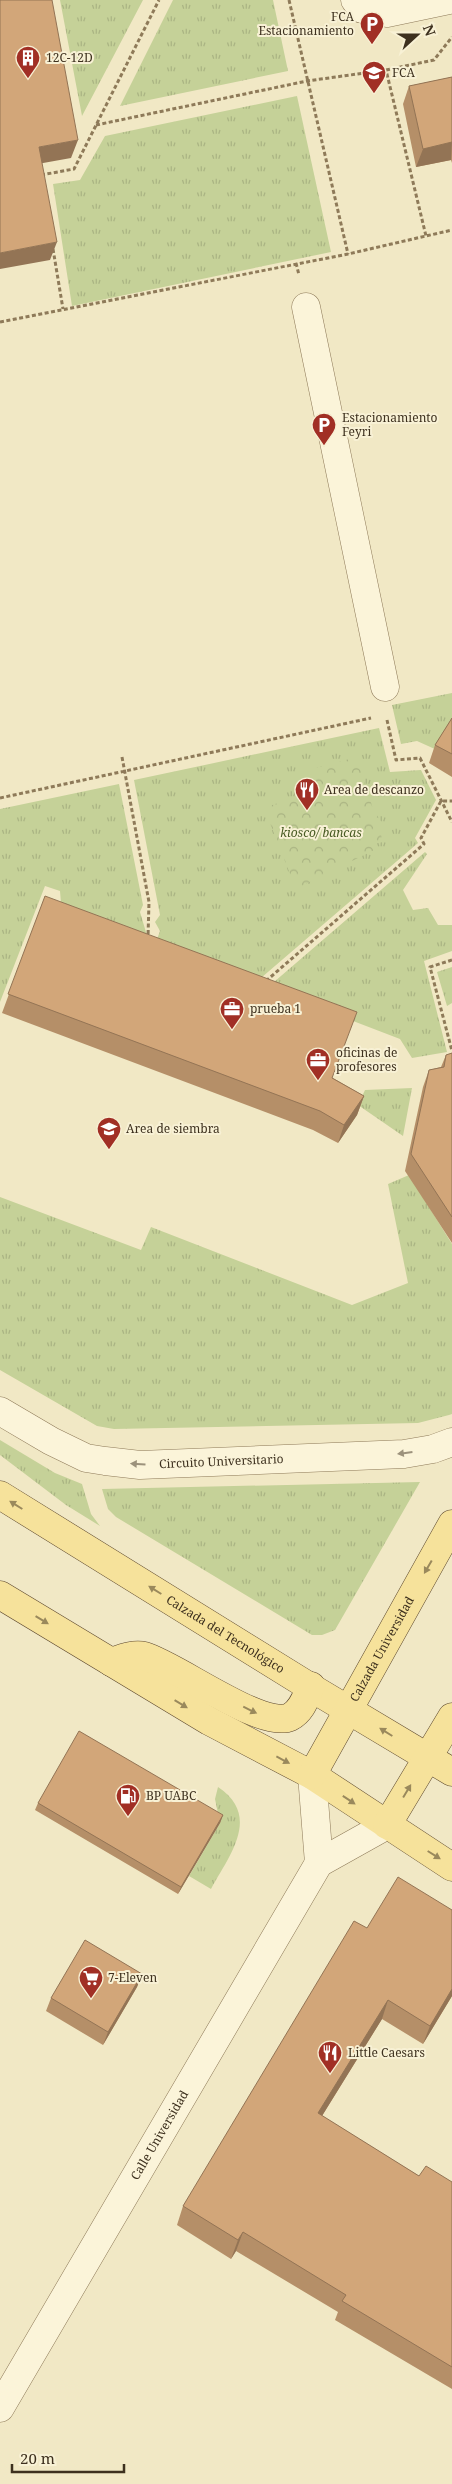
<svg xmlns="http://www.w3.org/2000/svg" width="452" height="2484" font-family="'Noto Serif',serif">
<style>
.grass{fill:url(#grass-tufts)}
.park{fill:url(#park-crowns)}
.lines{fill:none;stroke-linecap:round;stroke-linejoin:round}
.minor-casing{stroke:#8e7a59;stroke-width:29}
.major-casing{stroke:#5c472e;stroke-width:29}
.path{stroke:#8e7a59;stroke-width:3;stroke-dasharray:4 2.5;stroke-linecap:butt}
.minor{stroke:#fbf4d9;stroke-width:28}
.major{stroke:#f6e29b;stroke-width:28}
.wall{fill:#b58f68}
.shaded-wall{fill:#937455}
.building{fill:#d2a679;stroke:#937455}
.oneway{fill:#9c927c}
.oneway2{fill:#9a895c}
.labels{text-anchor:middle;stroke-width:4;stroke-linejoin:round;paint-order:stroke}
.poi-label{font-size:12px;fill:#3d301e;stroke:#f8f1d5;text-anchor:start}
.park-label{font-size:12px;font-style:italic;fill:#485b23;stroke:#f8f1d5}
.street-label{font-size:12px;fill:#3d301e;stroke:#f8f1d5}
</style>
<defs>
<pattern id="grass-tufts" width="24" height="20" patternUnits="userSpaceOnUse" patternTransform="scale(1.25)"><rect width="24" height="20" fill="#c5d198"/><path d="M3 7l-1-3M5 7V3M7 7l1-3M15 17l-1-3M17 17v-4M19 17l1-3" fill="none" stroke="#aab483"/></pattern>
<pattern id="park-crowns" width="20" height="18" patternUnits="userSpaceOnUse" patternTransform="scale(1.25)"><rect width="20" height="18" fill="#c5d198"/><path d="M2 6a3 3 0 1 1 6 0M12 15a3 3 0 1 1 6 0" fill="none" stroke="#aab483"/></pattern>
</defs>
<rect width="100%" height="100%" fill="#f1e8c5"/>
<!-- grass -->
<path class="grass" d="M60,0h83l-61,116z
M173,0h100l15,71 -168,35z
M297,96l34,156 -259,54 -19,-122 27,-4 25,-44z
M452,693v32l-15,25 -20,-9 -16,3 -9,-39z
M379,728l11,44 31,-2 15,30 -21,38 3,5 -164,141 -99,-39 5,-14 -5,-9 5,-7 -26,-135z
M119,784l24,121 -3,7 8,27 -20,-12 -67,-24 -1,-12 -15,-5 -45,116v-193z
M425,852l2,2 -24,36 10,20 15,-2 10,17h14v26l-28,10 23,91 -35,6 -12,-19 -133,-51z
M452,967v36l-5,3 -10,-34z
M412,1088l-9,48 -45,-31 7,-15z
M409,1175l43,69v170l-3,1 -31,8 -304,6 -17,-3 -97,-56v-173l141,53 10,-23 201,78 56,-22 -20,-99z
M0,1440l55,33 27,11 9,30 9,12 -34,-21 -66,-50z
M420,1482l-85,148 -13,5h-10l-196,-118 -8,-8 -6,-20z
M218,1787c44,29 11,69 -7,102l-22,-13 31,-53 -5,-24z"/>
<!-- park -->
<path class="park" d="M357,757l16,52 14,22 -6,4 2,7 -9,2 2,5 -80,40 -32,-81 41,-12 -6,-15 14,-5 -2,-7z"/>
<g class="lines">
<defs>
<g id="minor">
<path d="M355,0l7,9 25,4 62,-13"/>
<path d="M306,307l79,380"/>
<path id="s1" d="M0,1411l51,30 35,17 19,3 35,4 264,-11 29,-5 19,-7"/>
<path d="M312,1775l7,88"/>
<path id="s2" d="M0,2408l319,-545 68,-38"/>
</g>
<g id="major">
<path id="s3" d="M0,1495l315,195 137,82"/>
<path d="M0,1595l209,126 103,54 140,92"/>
<path d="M111,1662c9,-3 23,-9 33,-6 32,9 118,74 146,61 12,-6 16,-20 21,-31"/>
<path id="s4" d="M312,1775l140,-251"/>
<path d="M387,1825l65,-108"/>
</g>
</defs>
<!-- minor casing -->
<use href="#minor" class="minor-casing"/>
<!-- major casing -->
<use href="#major" class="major-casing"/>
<!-- path -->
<path class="path" d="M289,0l59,254
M386,70l48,-10 18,-23
M96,125l211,-44 79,-11 40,166
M41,175l33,-6 85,-169
M53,249l10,60
M296,263l3,12
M0,322l348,-68 104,-24
M387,720l9,40 24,-2 32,64
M122,757l27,145 -1,35
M0,798l371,-80
M452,960l-22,7 22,84
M266,981l158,-137 -3,-6 20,-37h11"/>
<!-- minor -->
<use href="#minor" class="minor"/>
<!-- major -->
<use href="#major" class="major"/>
</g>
<!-- wall -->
<path class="wall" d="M452,77v86l-1,-3 -35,7 -13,-63 6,-18z
M452,718v59l-23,-14 6,-18z
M45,896l288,182 31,18 -7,19 -19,28 -25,-13 -311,-117z
M452,1053v190l-47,-72 18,-84 6,-17 12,-3 5,-12z
M38,1803l185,12 -3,8 -42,71 -143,-84z
M452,1910v86l-29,48 -41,-25 -60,97 97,60 33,6v207l-117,-69 3,-8 -102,-61 -5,8 -54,-34 6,-19 184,-278z
M142,1974l-5,13 -34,58 -57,-34 5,-13z"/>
<!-- shaded-wall -->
<path class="shaded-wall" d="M78,140l-7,18 -39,7 7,-18z
M452,142l-1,18 -35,7 7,-18z
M57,242l-7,18 -50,9v-16z
M364,1096l-7,19 -19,28 6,-18z
M223,1815l-3,8 -42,71 3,-7z
M142,1974l-5,13 -34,58 5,-13z
M452,1989v7l-29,48 7,-18z
M388,2000l-6,19 -70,113 6,-19z
M243,2232l-7,19 -5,8 7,-19z"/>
<!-- building -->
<path class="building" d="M0,0h52l26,140 -39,7 18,95 -57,11z
M452,77v65l-29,7 -14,-63z
M452,718v36l-17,-9z
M45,896l312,116 -25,66 32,18 -20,29 -24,-14 -312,-117z
M452,1053v164l-41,-63 18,-84 15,-3 2,-12z
M79,1731l144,84 -42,72 -143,-84z
M398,1877l54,33v79l-22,37 -42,-26 -70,113 101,63 7,-10 26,16v185l-110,-66 4,-6 -103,-63 -5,8 -55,-34 171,-285 13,7z
M85,1940l57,34 -34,58 -57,-34z"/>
<!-- one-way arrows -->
<defs><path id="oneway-solid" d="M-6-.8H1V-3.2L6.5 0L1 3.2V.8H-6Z" transform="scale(1.25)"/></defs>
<g class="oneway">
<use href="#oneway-solid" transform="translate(405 1453) rotate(173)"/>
<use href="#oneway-solid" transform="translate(138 1464) rotate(-177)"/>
</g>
<g class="oneway2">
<use href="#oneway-solid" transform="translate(16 1505) rotate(-148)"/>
<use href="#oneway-solid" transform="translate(428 1567) rotate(120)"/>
<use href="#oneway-solid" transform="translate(155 1590) rotate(-148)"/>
<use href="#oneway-solid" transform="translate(42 1620) rotate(31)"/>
<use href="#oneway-solid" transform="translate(181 1704) rotate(31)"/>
<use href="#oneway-solid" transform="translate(250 1710) rotate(26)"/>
<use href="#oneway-solid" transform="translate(386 1732) rotate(-148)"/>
<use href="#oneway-solid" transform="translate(283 1760) rotate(28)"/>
<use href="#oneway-solid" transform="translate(407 1791) rotate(-59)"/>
<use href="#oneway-solid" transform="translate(349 1800) rotate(34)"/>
<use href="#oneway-solid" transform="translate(434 1855) rotate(32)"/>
</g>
<!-- icons -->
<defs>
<symbol id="parking-pin" viewBox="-11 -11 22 30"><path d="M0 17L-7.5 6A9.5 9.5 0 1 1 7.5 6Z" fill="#a12f25" stroke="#f8f1d5"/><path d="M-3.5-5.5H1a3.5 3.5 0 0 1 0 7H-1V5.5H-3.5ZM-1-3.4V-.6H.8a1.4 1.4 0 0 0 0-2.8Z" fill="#fff"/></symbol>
<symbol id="building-pin" viewBox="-11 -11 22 30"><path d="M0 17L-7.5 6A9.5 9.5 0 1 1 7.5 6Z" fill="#a12f25" stroke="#f8f1d5"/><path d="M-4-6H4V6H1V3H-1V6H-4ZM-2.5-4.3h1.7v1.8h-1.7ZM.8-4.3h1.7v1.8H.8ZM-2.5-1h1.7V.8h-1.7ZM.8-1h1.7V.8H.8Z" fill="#fff"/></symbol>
<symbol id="school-pin" viewBox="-11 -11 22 30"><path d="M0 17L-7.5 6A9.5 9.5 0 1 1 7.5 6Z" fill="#a12f25" stroke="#f8f1d5"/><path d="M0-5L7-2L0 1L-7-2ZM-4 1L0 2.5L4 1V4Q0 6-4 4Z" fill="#fff"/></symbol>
<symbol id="restaurant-pin" viewBox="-11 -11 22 30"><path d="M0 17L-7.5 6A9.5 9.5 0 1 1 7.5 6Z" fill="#a12f25" stroke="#f8f1d5"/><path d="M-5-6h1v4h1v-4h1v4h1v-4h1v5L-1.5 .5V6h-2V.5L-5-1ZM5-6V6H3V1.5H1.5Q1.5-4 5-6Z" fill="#fff"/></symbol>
<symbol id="office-pin" viewBox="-11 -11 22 30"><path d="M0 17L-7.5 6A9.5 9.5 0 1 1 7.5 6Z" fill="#a12f25" stroke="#f8f1d5"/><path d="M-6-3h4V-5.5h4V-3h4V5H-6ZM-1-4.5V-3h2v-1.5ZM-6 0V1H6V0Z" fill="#fff"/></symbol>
<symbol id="fuel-pin" viewBox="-11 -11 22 30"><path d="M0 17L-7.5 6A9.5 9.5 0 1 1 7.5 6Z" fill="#a12f25" stroke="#f8f1d5"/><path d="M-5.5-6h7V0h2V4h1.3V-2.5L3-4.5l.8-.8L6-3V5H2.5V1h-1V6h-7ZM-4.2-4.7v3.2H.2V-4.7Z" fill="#fff"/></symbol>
<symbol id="supermarket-pin" viewBox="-11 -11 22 30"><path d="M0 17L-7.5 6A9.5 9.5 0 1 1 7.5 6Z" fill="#a12f25" stroke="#f8f1d5"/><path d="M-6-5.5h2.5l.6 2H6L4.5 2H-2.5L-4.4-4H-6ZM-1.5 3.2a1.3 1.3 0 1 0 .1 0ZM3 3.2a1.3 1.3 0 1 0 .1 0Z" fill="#fff"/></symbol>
</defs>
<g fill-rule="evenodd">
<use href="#parking-pin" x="358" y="10" width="28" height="38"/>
<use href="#building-pin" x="14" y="44" width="28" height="38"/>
<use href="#school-pin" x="360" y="59" width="28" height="38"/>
<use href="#parking-pin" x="310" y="411" width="28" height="38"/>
<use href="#restaurant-pin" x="293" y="776" width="28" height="38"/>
<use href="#office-pin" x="218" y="995" width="28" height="38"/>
<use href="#office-pin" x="304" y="1046" width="28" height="38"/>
<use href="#school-pin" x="95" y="1115" width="28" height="38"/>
<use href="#fuel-pin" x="114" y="1782" width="28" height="38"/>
<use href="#supermarket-pin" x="77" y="1964" width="28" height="38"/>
<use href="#restaurant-pin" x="316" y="2039" width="28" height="38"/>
</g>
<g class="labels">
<!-- poi labels -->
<g class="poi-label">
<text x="354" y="21" text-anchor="end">FCA<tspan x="354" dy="14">Estacionamiento</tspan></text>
<text x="46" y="62">12C-12D</text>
<text x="392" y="77">FCA</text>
<text x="342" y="422">Estacionamiento<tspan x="342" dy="14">Feyri</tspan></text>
<text x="324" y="794">Area de descanzo</text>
<text x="250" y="1013">prueba 1</text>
<text x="336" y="1057">oficinas de<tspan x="336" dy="14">profesores</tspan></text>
<text x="126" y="1133">Area de siembra</text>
<text x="146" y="1800">BP UABC</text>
<text x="108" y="1982">7-Eleven</text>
<text x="348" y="2057">Little Caesars</text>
</g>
<!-- park labels -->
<g class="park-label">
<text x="321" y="837">kiosco/ bancas</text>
</g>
<!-- street labels -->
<g class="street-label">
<text dy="4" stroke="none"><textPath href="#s1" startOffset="234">Circuito Universitario</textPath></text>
<text dy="4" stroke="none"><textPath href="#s3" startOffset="265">Calzada del Tecnológico</textPath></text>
<text dy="4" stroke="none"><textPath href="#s4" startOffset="144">Calzada Universidad</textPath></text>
<text dy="4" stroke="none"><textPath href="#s2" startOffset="316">Calle Universidad</textPath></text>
</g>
</g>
<!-- north arrow -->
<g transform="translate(417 35) rotate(69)" stroke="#f8f1d5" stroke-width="4" paint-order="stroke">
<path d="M0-4L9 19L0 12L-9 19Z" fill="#3d301e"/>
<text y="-8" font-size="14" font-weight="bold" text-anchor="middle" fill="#3d301e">N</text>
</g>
<!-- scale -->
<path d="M12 2464v8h112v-8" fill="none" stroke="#3d301e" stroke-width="2.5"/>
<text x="20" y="2464" font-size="15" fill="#3d301e" stroke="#f8f1d5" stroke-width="4" paint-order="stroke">20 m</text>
</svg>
